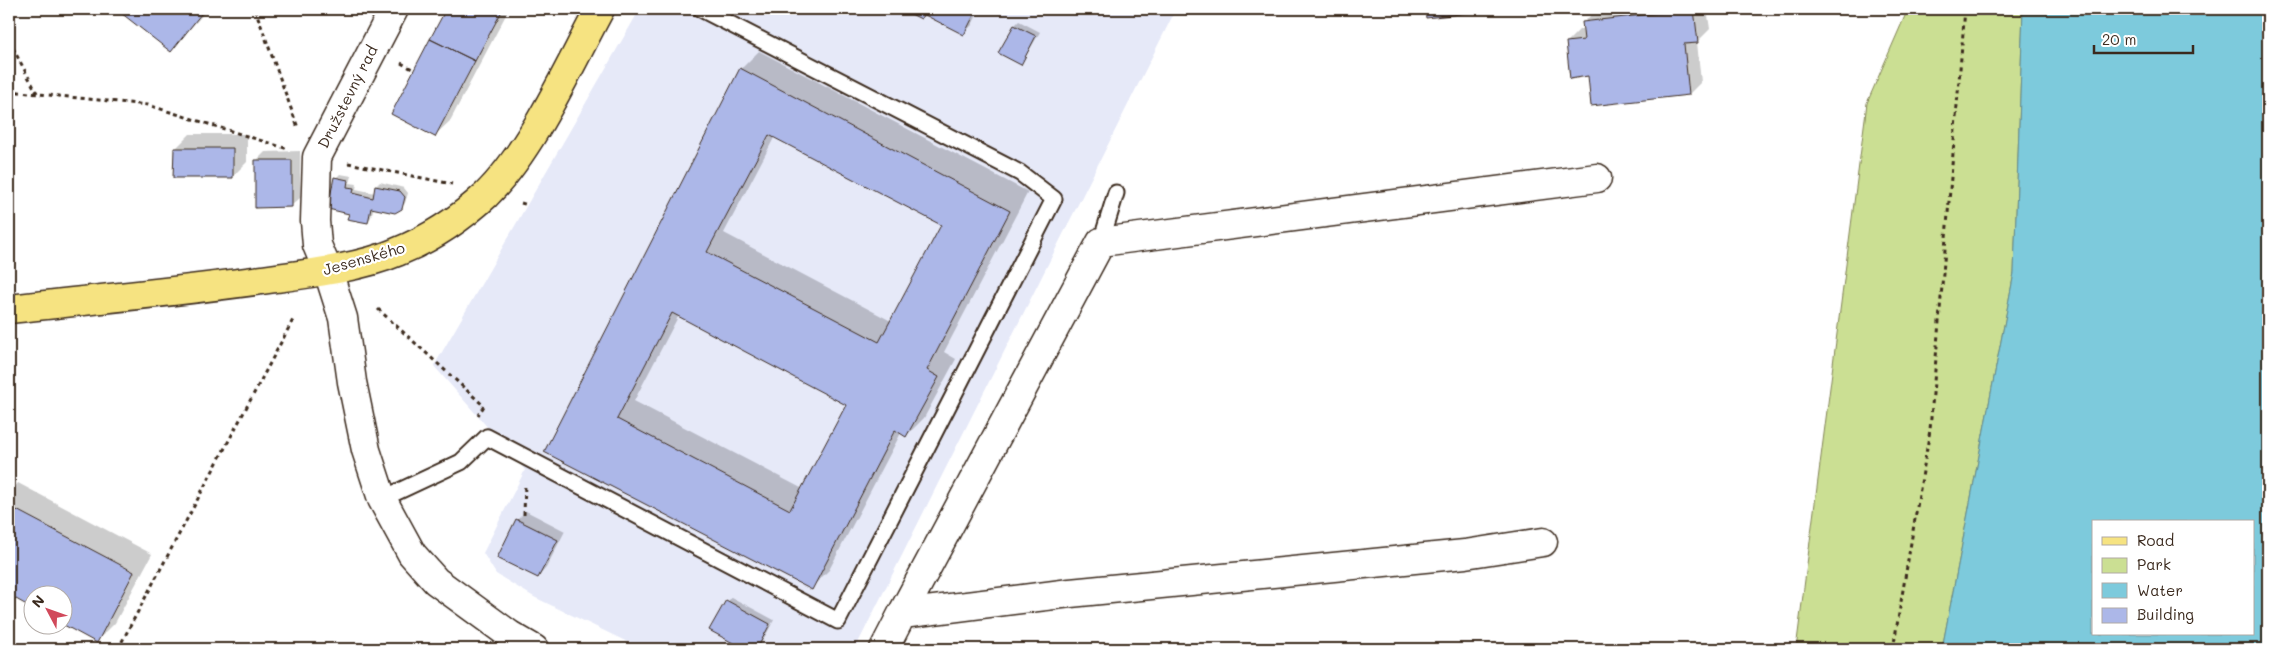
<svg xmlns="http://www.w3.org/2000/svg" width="2277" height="658" font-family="Mali,sans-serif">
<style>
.built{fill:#e6e9f8}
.green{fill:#cbdf93;stroke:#838458}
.water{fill:#7dcadc;stroke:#638a90;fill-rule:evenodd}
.shadow{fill:#0003;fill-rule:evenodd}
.building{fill:#acb7e8;stroke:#3b2a1e;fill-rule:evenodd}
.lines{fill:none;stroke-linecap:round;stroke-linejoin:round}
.lane-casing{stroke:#3b2a1e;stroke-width:19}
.street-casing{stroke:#3b2a1e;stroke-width:31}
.primary-casing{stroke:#3b2a1e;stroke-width:31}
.path{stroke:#3b2a1e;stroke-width:3;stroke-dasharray:4 4;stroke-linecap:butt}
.lane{stroke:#fff;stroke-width:15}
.street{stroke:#fff;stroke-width:28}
.primary{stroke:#f6e381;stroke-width:28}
.labels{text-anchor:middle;stroke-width:4.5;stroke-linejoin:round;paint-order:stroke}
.street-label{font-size:15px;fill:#3b2a1e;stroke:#fff}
</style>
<rect width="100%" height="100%" fill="#fff"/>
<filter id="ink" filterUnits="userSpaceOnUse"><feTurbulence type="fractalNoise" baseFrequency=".02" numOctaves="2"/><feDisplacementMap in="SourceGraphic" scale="10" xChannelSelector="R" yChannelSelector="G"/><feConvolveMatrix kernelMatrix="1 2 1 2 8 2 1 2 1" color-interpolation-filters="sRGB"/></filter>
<g filter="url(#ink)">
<!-- built -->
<path class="built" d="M640,9h534l1,2 -320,638h-213l-108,-52 -38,-23 -13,-21 42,-83 -91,-104z"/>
<!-- green -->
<path class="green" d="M1908,9h115l-9,264 -72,376h-146l71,-546z"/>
<!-- water -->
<path class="water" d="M2023,9h245v640h-326l72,-376zM2093,522h160v112h-160z"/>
<!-- shadow -->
<path class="shadow" d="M118,9h90l-37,41z
M448,9h61l-59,112 -15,14 -42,-21z
M904,9h76l-8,16 -8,8 -40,-20 -4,4z
M1426,9h52l-51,8z
M1610,9h97l3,20 -13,13 4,40 -12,12 -100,-19 -22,-33 12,-12h5l-1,-7 12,-12z
M1019,21l21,11 -19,32 -6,-39z
M759,51l269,141 -84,160 12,7 -32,59 -18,18 -5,-3 -72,137 -18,18 -265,-137 195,-382zM775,136l167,88 -51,97 -167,-88zM679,315l169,89 -45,85 -169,-88z
M190,134h57v28l-15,15 -57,-28z
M300,151v47l-9,8 -34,-46 8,-8z
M340,174l12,2 -2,7 7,1 -1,5 19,4 1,-7 4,-4 24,6 4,5 -3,10 -4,5 -27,-1 -3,10 -4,5 -17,-9 -14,-35z
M18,483l134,71 -37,69 -18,18 -35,-45h-30v11l-23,-13v-101z
M526,511l39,20 -19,37 -8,9 -21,-57z
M731,597l43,23 -16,29h-12l-35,-19z"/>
<!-- building -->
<path class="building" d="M116,9h89l-34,43z
M446,9h57l-28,52 -45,-22z
M901,9h25l-5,10z
M926,9h51l-13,26 -41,-21z
M1425,9h51l1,3 -51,6z
M1694,9l4,34 -14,1 5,51 -98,11 -3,-30 -18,3 -4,-37 18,-2 -2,-18z
M1014,25l22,11 -15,29 -23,-12z
M430,39l45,22 -40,76 -44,-23z
M740,68l270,143 -83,159 12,7 -33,60 -11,-7 -83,160 -268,-138zM769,135l172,90 -62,117 -172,-90zM672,313l174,92 -56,105 -173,-91z
M174,148h59v30h-60z
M255,160h37v47l-37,1z
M334,177l14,3 -1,7 7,1 -1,5 20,5 2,-12 25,5 5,6 -3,12 -7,4 -24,-5 -3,15 -21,-4 2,-5 -21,-5z
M9,506l125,66 -37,71 -35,-19v-28h-30v12l-23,-13z
M516,519l42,21 -20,38 -41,-20z
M726,600l44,24 -13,25h-13l-35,-19z"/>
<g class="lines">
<defs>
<path id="lane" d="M1101,242l15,-49
M382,499l79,-37 26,-25 351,184 216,-422 -34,-26 -319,-164"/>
<path id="street" d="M394,9l-77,148 -2,64 2,24 11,26 15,47 9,64 14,68 16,49 30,55 24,27 74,54 24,14
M902,614l199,-372 496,-64
M884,649l18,-35 168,-21 395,-39 78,-12"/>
<path id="primary" d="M9,309c89,-10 178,-18 267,-31 38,-5 86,-11 121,-26 33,-13 63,-33 89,-57 46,-45 83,-129 114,-186"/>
</defs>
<!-- lane casing -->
<use href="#lane" class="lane-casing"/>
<!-- street casing -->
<use href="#street" class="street-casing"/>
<!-- primary casing -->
<use href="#primary" class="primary-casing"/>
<!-- path -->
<path class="path" d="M255,9l43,119
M9,41l28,52
M401,63l13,7
M9,91l139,14 140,44
M348,163l104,21
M521,203l7,2
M378,309l106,97 -6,9
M524,515l1,-32
M118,649l176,-331
M1893,649l37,-219 35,-421"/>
<!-- lane -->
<use href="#lane" class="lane"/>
<!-- street -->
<use href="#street" class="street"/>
<!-- primary -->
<use href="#primary" class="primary"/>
</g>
</g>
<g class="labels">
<!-- street labels -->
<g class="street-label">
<text transform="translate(348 97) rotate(-63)" y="5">Družstevný rad</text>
<text transform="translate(364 259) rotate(-16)" y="5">Jesenského</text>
</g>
</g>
<!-- margin -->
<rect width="2277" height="658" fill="none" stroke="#fff" stroke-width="30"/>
<rect x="15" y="15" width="2247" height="628" fill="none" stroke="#3b2a1e" stroke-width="2" filter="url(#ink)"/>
<!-- legend -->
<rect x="2092" y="520" width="162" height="115" fill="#ffffff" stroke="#b1aaa5"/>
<rect x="2102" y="537" width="25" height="8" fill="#f6e381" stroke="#b1aaa5"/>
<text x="2137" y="546" font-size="15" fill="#3b2a1e">Road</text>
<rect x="2102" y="558" width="25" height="15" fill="#cbdf93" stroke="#b1aaa5"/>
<text x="2137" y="570" font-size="15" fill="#3b2a1e">Park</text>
<rect x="2102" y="583" width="25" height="15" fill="#7dcadc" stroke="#b1aaa5"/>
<text x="2137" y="596" font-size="15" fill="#3b2a1e">Water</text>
<rect x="2102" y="608" width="25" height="15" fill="#acb7e8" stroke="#b1aaa5"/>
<text x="2137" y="620" font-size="15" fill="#3b2a1e">Building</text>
<!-- north arrow -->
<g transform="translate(48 610) rotate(311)"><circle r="24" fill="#ffffff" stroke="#b1aaa5"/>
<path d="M0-4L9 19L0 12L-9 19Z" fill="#d1495b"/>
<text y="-8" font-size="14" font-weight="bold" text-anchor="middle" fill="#3b2a1e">N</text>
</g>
<!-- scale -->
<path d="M2094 45v8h99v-8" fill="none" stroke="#3b2a1e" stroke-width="2.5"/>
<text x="2102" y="45" font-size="15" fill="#3b2a1e" stroke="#ffffff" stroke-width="4" paint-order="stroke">20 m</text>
</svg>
